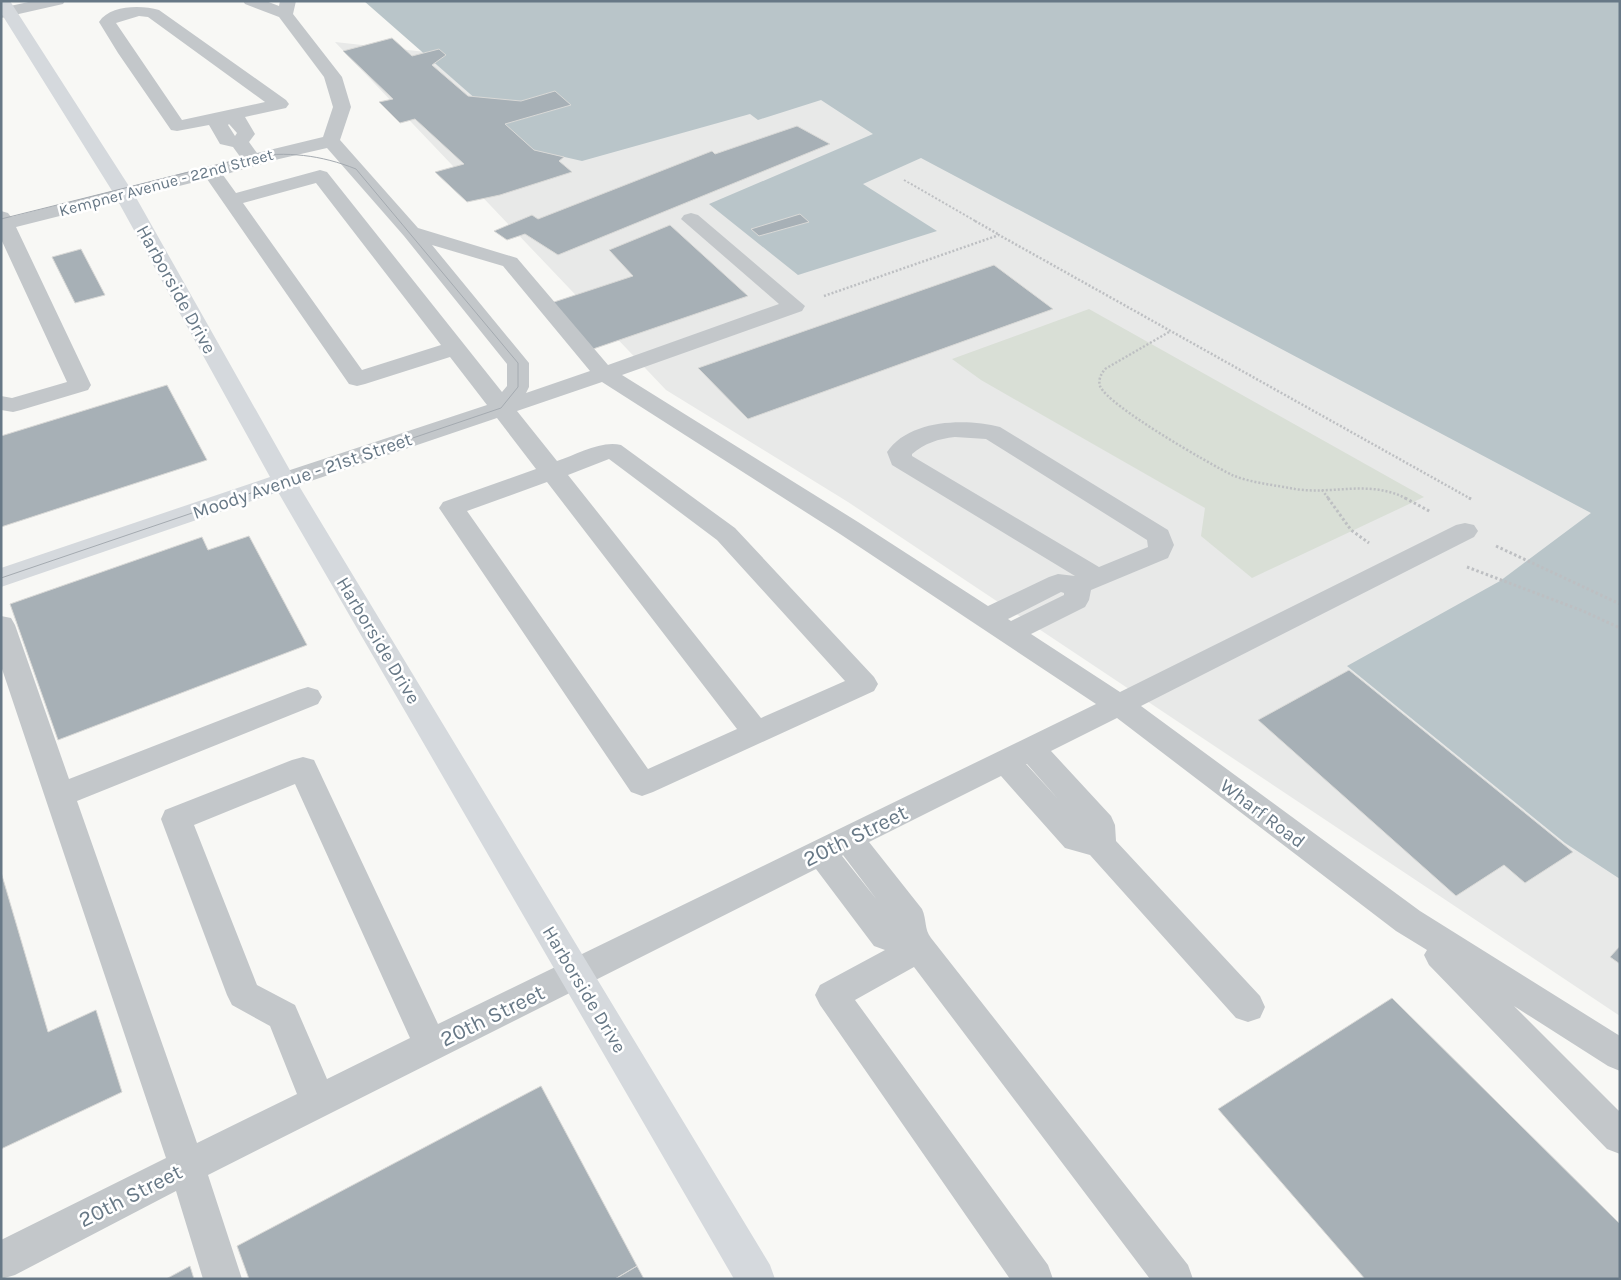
<svg xmlns="http://www.w3.org/2000/svg" width="1621" height="1280" font-family="Karla,sans-serif">
<style>
.built{fill:#e8e9e8}
.green{fill:#d9dfd6}
.water{fill:#b9c5c9}
.building{fill:#a7b0b6;stroke:#d9d9d7}
.lines{fill:none;stroke-linecap:round;stroke-linejoin:round}
.path-far2{stroke:#bdbfc2;stroke-width:2;stroke-dasharray:2 2;stroke-linecap:butt}
.path-far1{stroke:#bdbfc2;stroke-width:2.5;stroke-dasharray:2 2;stroke-linecap:butt}
.path{stroke:#bdbfc2;stroke-width:3;stroke-dasharray:2.5 2.5;stroke-linecap:butt}
.minor{fill:#c3c7ca;fill-rule:evenodd}
.major{fill:#d5d9dd;fill-rule:evenodd}
.tram{stroke:#a4aab0;stroke-width:1}
.labels{text-anchor:middle;stroke-width:5;stroke-linejoin:round;paint-order:stroke}
.far-street-label{font-size:16px;fill:#677886;stroke:#fff}
.street-label{font-size:19px;fill:#677886;stroke:#fff}
.near-street-label{font-size:22px;fill:#677886;stroke:#fff}
</style>
<rect width="100%" height="100%" fill="#f8f8f5"/>
<!-- built -->
<path class="built" d="M335,42l684,75 601,361v538l-772,-514 -182,-112z"/>
<!-- green -->
<path class="green" d="M1089,309l335,188 -172,81 -51,-42 4,-28 -224,-128 -29,-21z"/>
<!-- water -->
<path class="water" d="M364,1h1256v878l-55,-36 -218,-177 153,-85 91,-68 -670,-355 -58,26 74,47 -139,44 -89,-71 164,-70 -52,-34 -63,20 -8,-6 -168,47 -48,-11z"/>
<!-- building -->
<path class="building" d="M392,38l20,18 27,-7 7,6 -14,10 36,31 53,5 34,-10 16,14 -66,19 29,26 30,7 -5,4 13,11 -72,23 -33,7 -32,-30 29,-8 -49,-45 -15,4 -21,-21 14,-3 -50,-48z
M797,126l33,18 -272,111 -33,-21 -18,6 -13,-9 38,-16 6,4 174,-68 3,3z
M800,214l9,8 -50,14 -8,-7z
M670,225l78,71 -155,53 -42,-46 82,-27 -24,-26z
M81,249l24,46 -30,8 -23,-46z
M994,265l59,44 -305,110 -50,-51z
M167,385l40,75 -206,67v-91z
M249,536l58,109 -249,95 -48,-136 192,-67 6,13z
M1349,670l224,182 -48,31 -21,-18 -48,31 -198,-176z
M1,872l47,160 48,-22 26,82 -121,57z
M1620,946v18l-10,-7z
M1392,998l228,226v55h-255l-147,-170z
M541,1086l96,180 -22,13h-366l-12,-33z
M190,1266l4,13h-28z
M637,1266l7,13h-29z"/>
<g class="lines">
<!-- path-far2 -->
<path class="path-far2" d="M904,180l73,42"/>
<!-- path-far1 -->
<path class="path-far1" d="M975,221l23,13
M824,296l175,-61 472,264
M1169,332l-64,37c-4,5 -7,11 -5,17 8,20 110,78 132,89 19,8 43,10 63,14 39,6 75,-10 112,10
M1322,490l7,9"/>
<!-- path -->
<path class="path" d="M1328,498l23,32 18,13
M1405,498l26,14
M1469,498l2,1
M1496,546l124,58
M1467,567l116,44 37,17"/>
<!-- minor -->
<path class="minor" d="M33,1h32l-2,3 -62,14v-10z
M243,1h23l13,5 1,-5h16l-3,13 49,63 9,30 -11,33 78,88 99,30 91,107 171,-61 -98,-85 3,-4 7,-2 7,2 107,91 -3,5 -180,64 236,147 130,84 61,-29 9,-3 17,2 -183,-111 -5,-13c22,-33 79,-34 113,-25l168,103 6,15 -6,13 -77,32 -2,10 -4,7 -54,27 89,58 336,-167 9,-2 9,2 4,6 -4,6 -333,169 279,205 200,125v35l-12,-5 -94,-60 106,106v42l-13,-5 -178,-184 -5,-10 3,-5 -31,-19 -279,-213 -66,33 60,65 4,9 1,16 144,155 5,11 -5,11 -12,4 -12,-4 -146,-163 -25,-7 -64,-72 -132,66 53,67c5,11 2,20 9,29l257,327 5,14h-43l-236,-312 -59,33 193,265 5,14h-43l-190,-274 -5,-10 5,-10 65,-35 -11,-4 -58,-77 -608,306 34,104h-39l-27,-88 -161,84 -14,4v-39l165,-82 -165,-492v-50l10,2 4,7 54,154 229,-89 10,-3 10,3 4,7 -4,7 -241,97 120,342 100,-49 -27,-68 -38,-21 -5,-10 -66,-176 4,-9 127,-50 11,-3 11,3 124,264 658,-320 -256,-170 -238,-152 -85,29 40,50c19,-6 44,-21 64,-16l114,83 139,149 4,7 -4,7 -221,101 -11,4 -11,-4 -192,-284 4,-6 93,-33 -39,-51 -204,69 -9,2 -9,-2 -3,-6 3,-6 212,-70 -37,-48 -85,27 -8,2 -8,-2 -142,-205 -191,48 75,158 -3,5 -67,20 -8,2 -12,-2v-14l11,2 55,-16 -66,-143v-28l7,2 3,4 230,-59 -8,-11 -13,-3 -11,-19 -32,6 -6,-1 -53,-77 -19,-31c11,-17 42,-17 60,-12l127,90 3,4 -3,4 -41,9 10,17 -6,8 8,11 66,-16 10,-30 -9,-30 -45,-60 -34,-13zM139,16l9,1 117,85 -83,18 -66,-97zM229,124l8,9 -2,3 -7,-11zM327,148l77,88 103,128v22l-5,6 -175,-220 -7,-2 -84,23 -13,-18 56,-16zM316,183l125,162 -79,25 -119,-167zM432,245l71,21 87,105 -64,22 3,-6v-24zM955,437l31,2 161,101 1,7 -49,20 -187,-111v-2c13,-11 26,-15 43,-17zM609,459l108,81 128,141 -84,37 -193,-243zM547,482l190,247 -89,40 -181,-258zM1061,592l3,1v2l-53,26 -3,-2zM1026,764h1l31,35zM295,784l115,254 -83,41 -32,-74 -38,-20 -63,-160zM843,855l34,45 -35,-44z"/>
<!-- major -->
<path class="major" d="M1,1h9l124,193 162,287 474,784 5,14h-41l-456,-787 -277,95v-19l269,-91 -156,-283 -113,-181z"/>
<!-- tram -->
<path class="tram" d="M1,219l248,-62c38,-6 72,-2 107,12l162,194v24l-17,21 -500,170"/>
</g>
<g class="labels">
<!-- far-street labels -->
<g class="far-street-label">
<text transform="translate(166 182) rotate(-15)" y="6">Kempner Avenue - 22nd Street</text>
</g>
<!-- street labels -->
<g class="street-label">
<text transform="translate(177 289) rotate(61)" y="7">Harborside Drive</text>
<text transform="translate(302 475) rotate(-19)" y="7">Moody Avenue - 21st Street</text>
<text transform="translate(379 640) rotate(59)" y="7">Harborside Drive</text>
<text transform="translate(1263 813) rotate(37)" y="7">Wharf Road</text>
<text transform="translate(585 989) rotate(59)" y="7">Harborside Drive</text>
</g>
<!-- near-street labels -->
<g class="near-street-label">
<text transform="translate(855 835) rotate(-26)" y="8">20th Street</text>
<text transform="translate(492 1015) rotate(-26)" y="8">20th Street</text>
<text transform="translate(130 1195) rotate(-27)" y="8">20th Street</text>
</g>
</g>
<!-- border -->
<rect width="1621" height="1280" fill="none" stroke="#677886" stroke-width="5"/>
</svg>
